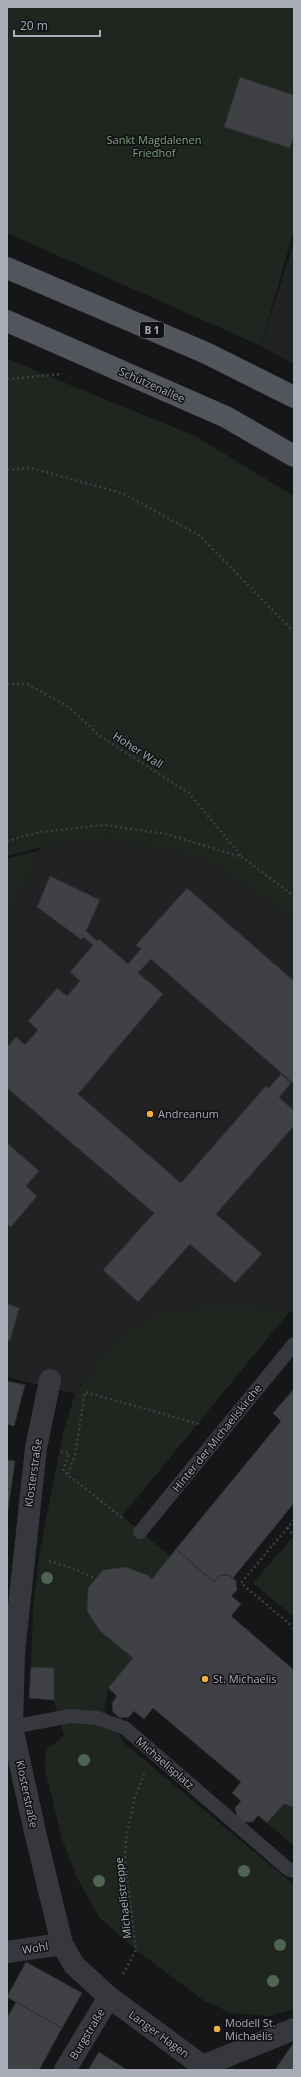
<svg xmlns="http://www.w3.org/2000/svg" width="301" height="2077" font-family="'Open Sans',sans-serif">
<style>
.built{fill:#222225}
.green{fill:#1e261f}
.building{fill:#404145;stroke:#303034}
.lines{fill:none;stroke-linecap:round;stroke-linejoin:round}
.path{stroke:#3d3f44;stroke-width:2.5;stroke-dasharray:2 3;stroke-linecap:butt}
.service{stroke:#37383d;stroke-width:14}
.minor{stroke:#37383d;stroke-width:22}
.primary{stroke:#53555c;stroke-width:22}
.tree{fill:#506452}
.poi-dot{fill:#f2b134;stroke:#111113;stroke-width:1.5}
.labels{text-anchor:middle;stroke-width:3;stroke-linejoin:round;paint-order:stroke}
.shield{fill:#111113;stroke:#7b7e86;stroke-width:1}
.shield-label{font-size:10px;font-weight:bold;fill:#a8adb8}
.park-label{font-size:11px;fill:#7fa381;stroke:#111113}
.street-label{font-size:11px;fill:#a8adb8;stroke:#111113}
.poi-label{font-size:11px;fill:#a8adb8;stroke:#111113;text-anchor:start}
</style>
<rect width="100%" height="100%" fill="#161618"/>
<!-- built -->
<path class="built" d="M294,242v122l-33,-18z
M109,838l95,20 90,60v396l-4,-3 -36,-4h-48l-97,39 -34,48 -68,-17v-455l34,-72 -1,-3z"/>
<!-- green -->
<path class="green" d="M7,7h287v222l-33,117 -254,-113z
M7,359l188,77 99,60v422l-90,-60 -95,-20 -69,9 -33,9z
M41,850l-34,72v-63z
M206,1307h48l36,4 -168,205 48,40 -18,23 -5,-4 -21,-8 -39,44 13,20 33,27 -25,30 -4,22 20,33 170,142v124l-25,7 -38,-3 -28,-13 -67,-50 -37,-33 -22,-39 -15,-39 -17,-70v-15l3,-6 16,-12 -10,-36v-32l-23,-1 2,-58 7,-59 23,-117 12,-39 34,-48 46,-30z
M294,1536v81l-41,-34z
M284,1804l10,3v39l-27,-23z"/>
<!-- building -->
<path class="building" d="M240,77l54,18v40l-4,13 -66,-21z
M50,876l50,24 -14,31 11,10 2,-2 29,25 13,-15 -5,-4 51,-57 107,93v103l-143,-125 -13,14 25,21 -85,100 103,89 85,-97 3,2 12,-14 10,9 -12,14 15,14v15l-78,88 46,40 -27,29 -45,-39 -52,58 -35,-32 51,-57 -147,-125v-41l9,-10 9,8 13,-15 -10,-9 29,-33 10,8 13,-15 -10,-9 23,-27 -10,-8 -1,3 -45,-33z
M7,1143l32,28 -13,15 11,10 -26,31 -4,-3z
M7,1304l12,4 -9,33 -3,-1z
M7,1381l18,4 -11,41 -7,-2z
M294,1389v114l-61,75 -4,-3h-9l-6,7 -38,-33 105,-128 -8,-8z
M7,1460l8,1 -4,28 -4,-1z
M7,1488l4,1 -4,26z
M176,1549l38,33 6,-7h9l7,6 1,9 -6,6 10,8 -10,12 63,54v137l-10,-3 -17,19 -9,-8 -5,7h-10l-6,-6 -2,-8 6,-7 -9,-8 9,-11 -88,-74 -9,11 -10,-8 -5,6 -9,1 -7,-6 -1,-9 5,-7 -9,-8 25,-30 -33,-27 -13,-20 1,-23 15,-18 23,-3 21,8 5,4z
M31,1667l23,1v32l-25,-2z
M26,1962l56,31 -20,35 -55,-31z
M16,2002l46,26 -23,42h-32v-52z
M294,2042v28h-19z
M99,2052l28,18h-39z"/>
<g class="lines">
<!-- path -->
<path class="path" d="M7,379l55,-5
M7,470l24,-2 91,25 77,42 95,97
M7,684h20l42,23 31,29 89,57 53,64
M7,841l33,-9 65,-7 61,9 76,23 52,39
M61,1452l8,1 -6,18 61,48
M68,1474l7,-19 10,-63 114,32
M294,1520l-53,63 53,45
M287,1528l7,7
M49,1561l26,8 21,10
M123,1974l13,-24 -11,-88 1,-24 9,-41 9,-23"/>
<!-- service -->
<path class="service" d="M140,1532l154,-188
M12,1727l58,-11 27,2 28,10 163,141 6,2"/>
<!-- minor -->
<path class="minor" d="M50,1380l-14,68 -22,205 -2,74 23,105 27,112 12,21 35,32 99,73
M7,1952l55,-8
M203,2066l91,-37
M65,2070l44,-73"/>
<!-- primary -->
<path class="primary" d="M7,268l199,85 88,44
M7,321l219,96 68,39"/>
</g>
<!-- trees -->
<g class="tree">
<circle cx="47" cy="1578" r="6"/>
<circle cx="84" cy="1760" r="6"/>
<circle cx="244" cy="1871" r="6"/>
<circle cx="99" cy="1881" r="6"/>
<circle cx="280" cy="1945" r="6"/>
<circle cx="273" cy="1981" r="6"/>
</g>
<!-- markers -->
<g class="poi-dot">
<circle cx="150" cy="1114" r="4"/>
<circle cx="205" cy="1679" r="4"/>
<circle cx="217" cy="2029" r="4"/>
</g>
<g class="labels">
<!-- shield labels -->
<rect class="shield" x="140" y="322" width="24" height="16" rx="3"/>
<g class="shield-label">
<text x="152" y="334">B 1</text>
</g>
<!-- park labels -->
<g class="park-label">
<text x="154" y="144">Sankt Magdalenen<tspan x="154" dy="13">Friedhof</tspan></text>
</g>
<!-- street labels -->
<g class="street-label">
<text transform="translate(152 385) rotate(24)" y="4">Schützenallee</text>
<text transform="translate(138 750) rotate(33)" y="4">Hoher Wall</text>
<text transform="translate(217 1438) rotate(-51)" y="4">Hinter der Michaeliskirche</text>
<text transform="translate(33 1473) rotate(-82)" y="4">Klosterstraße</text>
<text transform="translate(165 1763) rotate(41)" y="4">Michaelisplatz</text>
<text transform="translate(27 1794) rotate(78)" y="4">Klosterstraße</text>
<text transform="translate(123 1898) rotate(-96)" y="4">Michaelistreppe</text>
<text transform="translate(35 1948) rotate(-9)" y="4">Wohl</text>
<text transform="translate(87 2034) rotate(-59)" y="4">Burgstraße</text>
<text transform="translate(159 2034) rotate(36)" y="4">Langer Hagen</text>
</g>
<!-- poi labels -->
<g class="poi-label">
<text x="158" y="1118">Andreanum</text>
<text x="213" y="1683">St. Michaelis</text>
<text x="225" y="2027">Modell St.<tspan x="225" dy="13">Michaelis</tspan></text>
</g>
</g>
<!-- border -->
<rect width="301" height="2077" fill="none" stroke="#a8adb8" stroke-width="16"/>
<!-- scale -->
<path d="M14 30v6h86v-6" fill="none" stroke="#a8adb8" stroke-width="2"/>
<text x="20" y="30" font-size="12" fill="#a8adb8" stroke="#111113" stroke-width="3" paint-order="stroke">20 m</text>
</svg>
